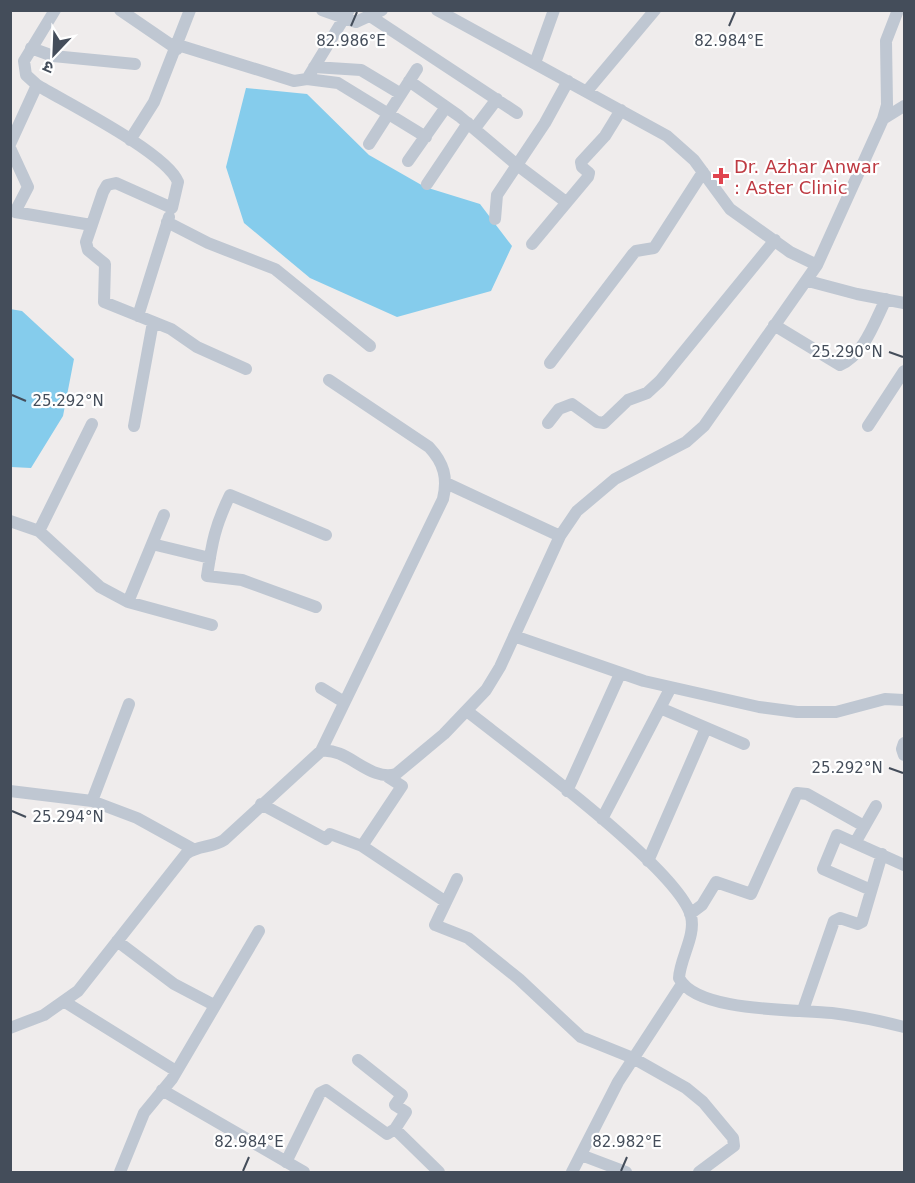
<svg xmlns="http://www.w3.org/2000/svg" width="915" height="1183" font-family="'DejaVu Sans','Noto Sans Devanagari',sans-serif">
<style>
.water{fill:#85ccec}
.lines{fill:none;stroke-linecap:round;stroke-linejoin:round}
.minor{stroke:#bfc7d2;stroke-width:12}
.ticks{fill:none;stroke:#444d5a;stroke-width:2}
.health-dot{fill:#e0444e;stroke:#fff;stroke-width:2}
.labels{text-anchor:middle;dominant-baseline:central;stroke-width:4.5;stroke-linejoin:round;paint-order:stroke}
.health-label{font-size:18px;fill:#be3a42;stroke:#fff;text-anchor:start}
.ticks-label{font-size:15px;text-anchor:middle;fill:#444d5a;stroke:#fff;stroke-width:4.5;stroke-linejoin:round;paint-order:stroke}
</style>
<rect width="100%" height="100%" fill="#efecec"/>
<path class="water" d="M246,88L307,94L369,155L425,187L480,204L512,246L491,291L397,317L310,278L244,223L226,167Z
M10,309L22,311L74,359L63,416L31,468L11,467Z"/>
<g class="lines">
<path class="minor" d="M55,10L24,61L26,75L37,85C67,103 167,153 178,182L172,208L116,183L107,185L103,192L86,242L88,250L105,264L104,302L171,329L197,347L246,369
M120,10L177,49
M322,10L356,22L382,10
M437,10L667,136L694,160L730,209L790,252L817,265
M370,16L517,113
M178,45L294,81L307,79L349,10
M31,48L53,56L135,64
M535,63L554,10
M314,67L361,70L401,94
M307,79L338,83L426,137
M409,81L459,116L517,165L545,123L568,81
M587,91L655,10
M883,119L904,106
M475,128L497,99
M130,140L154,102L190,10
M10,144L37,85
M369,144L417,69
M10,148L28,187L15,212L91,225
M408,161L446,107
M427,184L468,123
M495,219L497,195L517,165L566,202
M167,222L208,243L275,269L370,346
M532,244L588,177L589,173L582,167L581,162L605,136L621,110
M808,281L857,294L904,303
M138,316L169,217
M774,325L840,365C864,355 875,321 886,299
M550,363L633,254L636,251L654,248L703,172
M548,423L559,409L572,404L597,422L604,423L628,400L647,393L660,381L775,240
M134,426L153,322
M868,426L904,371
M446,483L560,536
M10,521L39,531L100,587L128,602L212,625
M39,531L92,424
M152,544L210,558
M128,602L164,515
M316,607L242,580L207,576C212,542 215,526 230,495L326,535
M514,636L644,681L759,707L797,712H836L885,699L904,700
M321,688L344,702
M660,708L744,744
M467,711C511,746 679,869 691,916C696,936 680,958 679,978C697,1013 797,1009 832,1013C856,1016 881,1021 904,1027
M904,743L902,749L904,755
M321,751L443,499C448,478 444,463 429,447L329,380
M388,777L402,786L362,846L446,902
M10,791L92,801L137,818L193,849
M567,791L620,674
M92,801L129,704
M261,804L326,839L330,834L362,846
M602,819L670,689
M855,843L876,806
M648,861L706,728
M457,879L435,925L468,938L519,979L581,1037L633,1058L686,1088L703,1102L733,1138L734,1146L699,1172
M871,890L823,869L837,835L904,865
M690,914L702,905L716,882L751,894L797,793L807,794L864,826
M117,941L174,984L214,1005
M65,1002L176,1071
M803,1010L834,921L840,918L858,924L862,922L882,854
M10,1028L44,1015L78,991L186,854C198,845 212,848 224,840L321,751C348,747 369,782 396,774L444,734L486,690L500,667L560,536L577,511L615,479L686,442L704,426L817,265L883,119L887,105L886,41L898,10
M358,1060L402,1095L395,1105L406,1112L395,1129
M162,1090L304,1172
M581,1155L626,1172
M286,1162L320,1093L326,1090L387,1134L395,1129L439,1172
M120,1172L144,1113L172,1079L259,931
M572,1172L618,1082L682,984"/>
</g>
<path class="ticks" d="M351,26L357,12M729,26L735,12M889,352L903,357M12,395L26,401M889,768L903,773M12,811L26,817M243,1171L249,1157M621,1171L627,1157"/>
<path class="health-dot" d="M718 167h6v6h6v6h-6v6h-6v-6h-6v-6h6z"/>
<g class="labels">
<g class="health-label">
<text x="734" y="166">Dr. Azhar Anwar<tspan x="734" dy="21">: Aster Clinic</tspan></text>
</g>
</g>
<g class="ticks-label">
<text x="351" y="46">82.986°E</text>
<text x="729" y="46">82.984°E</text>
<text x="847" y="357">25.290°N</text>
<text x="68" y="406">25.292°N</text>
<text x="847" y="773">25.292°N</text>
<text x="68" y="822">25.294°N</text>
<text x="249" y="1147">82.984°E</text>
<text x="627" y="1147">82.982°E</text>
</g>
<rect width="915" height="1183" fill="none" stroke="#444d5a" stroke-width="24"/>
<g transform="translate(54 54) rotate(203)" stroke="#ffffff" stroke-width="4.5" paint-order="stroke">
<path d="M0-4.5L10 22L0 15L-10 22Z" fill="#444d5a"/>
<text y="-9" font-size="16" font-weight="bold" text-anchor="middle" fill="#444d5a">उ</text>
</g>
</svg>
